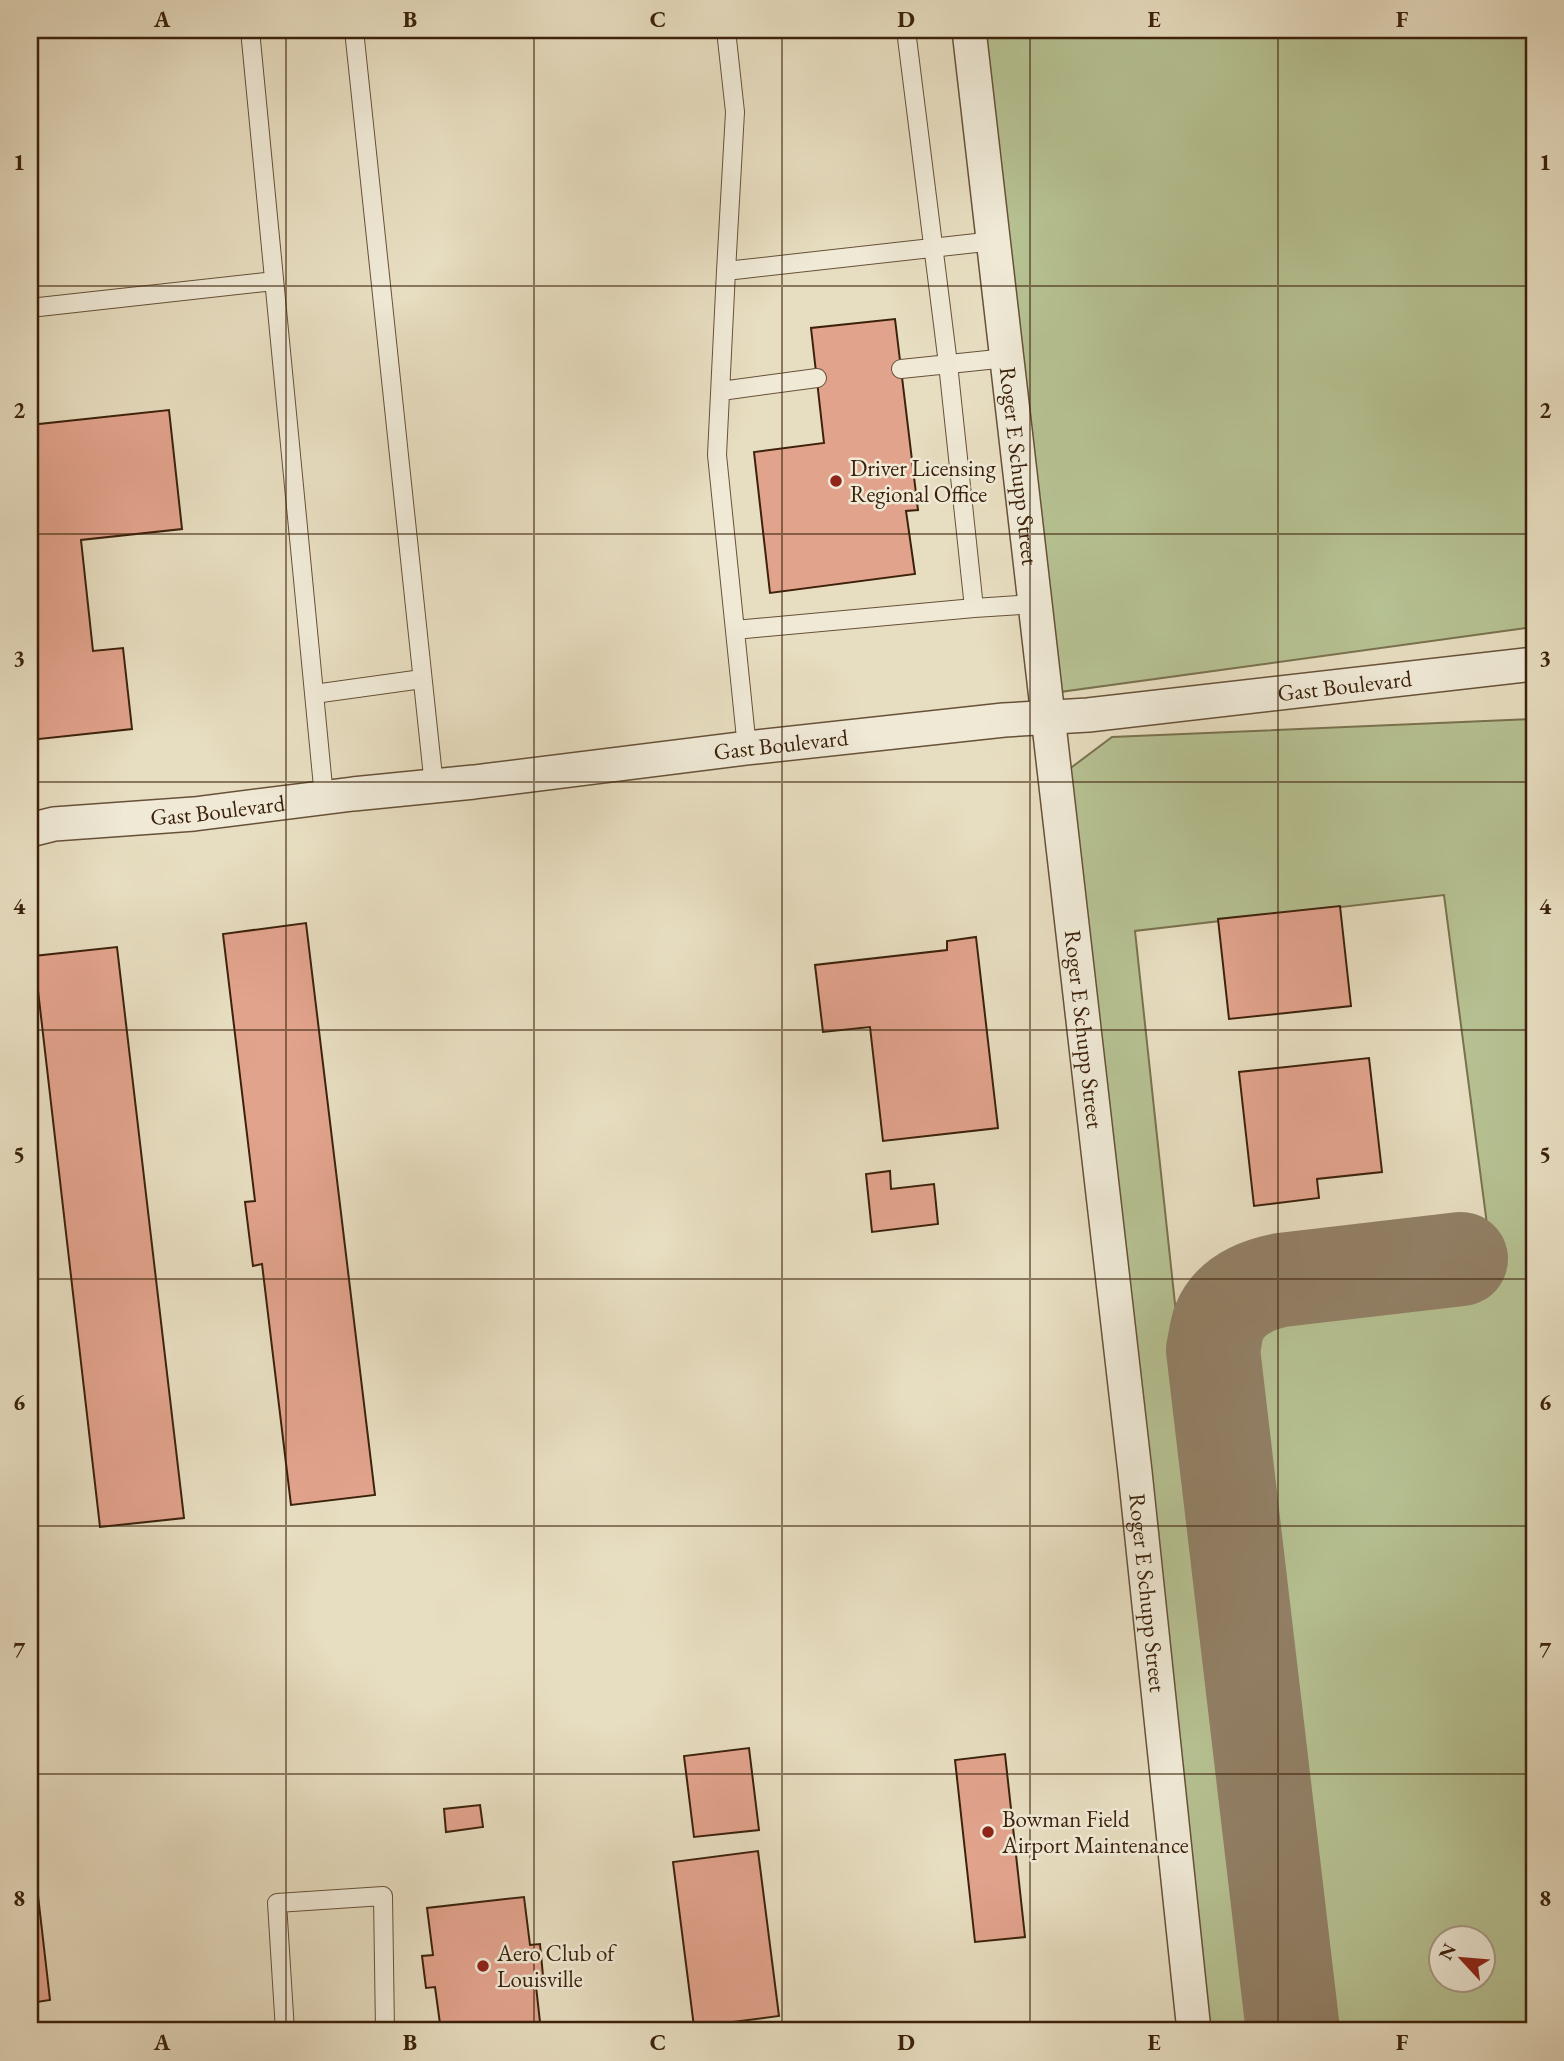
<svg xmlns="http://www.w3.org/2000/svg" width="1564" height="2061" font-family="'EB Garamond',serif">
<style>
.green{fill:#b6c192;stroke:#79724e;stroke-width:2;fill-rule:evenodd}
.lines{fill:none;stroke-linecap:round;stroke-linejoin:round}
.taxiway{stroke:#928066;stroke-width:94}
.building{fill:#e2a38d;stroke:#3c220b;stroke-width:2}
.lane-casing{stroke:#675138;stroke-width:20}
.street-casing{stroke:#675138;stroke-width:36}
.lane{stroke:#efe9d6;stroke-width:18}
.street{stroke:#efe9d6;stroke-width:33}
.grid{fill:none;stroke:#3c220b;stroke-width:2;stroke-opacity:0.55}
.poi-dot{fill:#8f2418;stroke:#efe9d6;stroke-width:2.5}
.labels{text-anchor:middle;dominant-baseline:central;stroke-width:5;stroke-linejoin:round;paint-order:stroke}
.street-label{font-size:23px;fill:#3c220b;stroke:#efe9d6}
.poi-label{font-size:23px;fill:#3c220b;stroke:#efe9d6;text-anchor:start}
.neatline{fill:none;stroke:#3c220b;stroke-width:2.5}
.grid-label{font-size:23px;text-anchor:middle;font-weight:bold;fill:#3c220b}
</style>
<rect width="100%" height="100%" fill="#e7ddc0"/>
<filter id="stains"><feTurbulence type="fractalNoise" baseFrequency=".00286" numOctaves="4"/><feColorMatrix values="0 0 0 0 .2 0 0 0 0 .09 0 0 0 0 .02 0 0 0 .5 -.17"/></filter>
<radialGradient id="worn" r=".72"><stop offset=".6" stop-color="#630" stop-opacity="0"/><stop offset="1" stop-color="#630" stop-opacity=".3"/></radialGradient>
<path class="green" d="M977,30H1534V627L1045,694Z
M1534,719V2031H1319L1244,1368L1253,1342L1290,1305L1495,1286L1444,895L1135,931L1253,2031H1205L1068,770L1112,737ZM1442,1938H1484V1980H1442Z"/>
<g class="lines">
<path class="taxiway" d="M1293,2031L1213,1350C1215,1341 1216,1330 1219,1322C1230,1296 1256,1285 1281,1280L1461,1259"/>
</g>
<path class="building" d="M895,319L918,510L906,511L915,574L770,593L754,452L824,443L811,328Z
M169,410L182,529L81,540L93,651L123,648L132,729L30,740V425Z
M1340,906L1351,1006L1229,1019L1218,919Z
M306,923L375,1495L291,1505L262,1264L253,1266L245,1202L255,1201L223,934Z
M976,937L998,1128L883,1141L870,1027L823,1032L815,965L947,950V941Z
M117,947L184,1518L100,1527L34,956Z
M1369,1058L1382,1172L1317,1179L1319,1198L1254,1206L1239,1072Z
M890,1171L891,1189L934,1184L938,1224L872,1232L866,1174Z
M749,1748L759,1830L694,1837L684,1756Z
M1005,1754L1025,1937L975,1942L955,1760Z
M480,1805L483,1827L446,1832L444,1809Z
M30,1826L50,2000L30,2003Z
M758,1851L779,2016L694,2027L673,1862Z
M524,1897L530,1945L540,1944L543,1976L535,1977L540,2022L463,2031H441L435,1987L426,1988L422,1956L433,1955L427,1908Z"/>
<g class="lines">
<defs>
<path id="lane" d="M250,30L324,797
M354,30L434,786
M906,30L948,364L974,608
M726,271L735,112L726,30
M30,308L274,281
M901,369L1007,358
M721,391L817,378
M735,630L974,608L1035,604
M314,694L422,679
M747,748L717,455L726,271L994,241
M285,2031L277,1903L383,1896L385,2031"/>
<g id="street">
<path id="s1" d="M969,30L1135,1472L1194,2031"/>
<path id="s2" d="M30,830L54,824L194,814L353,794L474,782L747,748L1004,720L1088,715L1534,664"/>
</g>
</defs>
<use href="#lane" class="lane-casing"/>
<use href="#street" class="street-casing"/>
<use href="#lane" class="lane"/>
<use href="#street" class="street"/>
</g>
<path class="grid" d="M286,30V2031M534,30V2031M782,30V2031M1030,30V2031M1278,30V2031M30,286H1534M30,534H1534M30,782H1534M30,1030H1534M30,1279H1534M30,1526H1534M30,1774H1534"/>
<g class="poi-dot">
<circle cx="836" cy="481" r="7"/>
<circle cx="988" cy="1832" r="7"/>
<circle cx="483" cy="1966" r="7"/>
</g>
<g class="labels">
<g class="street-label">
<text stroke="none"><textPath href="#s1" startOffset="439">Roger E Schupp Street</textPath></text>
<text stroke="none"><textPath href="#s2" startOffset="1323">Gast Boulevard</textPath></text>
<text stroke="none"><textPath href="#s2" startOffset="756">Gast Boulevard</textPath></text>
<text stroke="none"><textPath href="#s2" startOffset="189">Gast Boulevard</textPath></text>
<text stroke="none"><textPath href="#s1" startOffset="1006">Roger E Schupp Street</textPath></text>
<text stroke="none"><textPath href="#s1" startOffset="1573">Roger E Schupp Street</textPath></text>
</g>
<g class="poi-label">
<text x="850" y="468">Driver Licensing<tspan x="850" dy="26">Regional Office</tspan></text>
<text x="1002" y="1819">Bowman Field<tspan x="1002" dy="26">Airport Maintenance</tspan></text>
<text x="497" y="1953">Aero Club of<tspan x="497" dy="26">Louisville</tspan></text>
</g>
</g>
<rect width="1564" height="2061" fill="none" stroke="#e7ddc0" stroke-width="77"/>
<g transform="translate(1462 1959) rotate(296)"><circle r="33" fill="#efe9d6" stroke="#a79985" stroke-width="2"/>
<path d="M0-5L12 26L0 18L-12 26Z" fill="#8f2418"/>
<text y="-10" font-size="19" font-weight="bold" text-anchor="middle" fill="#3c220b">N</text>
</g>
<rect x="38" y="38" width="1488" height="1984" class="neatline"/>
<g class="grid-label">
<text x="162" y="27">A</text>
<text x="410" y="27">B</text>
<text x="658" y="27">C</text>
<text x="906" y="27">D</text>
<text x="1154" y="27">E</text>
<text x="1402" y="27">F</text>
<text x="19" y="170">1</text>
<text x="1545" y="170">1</text>
<text x="19" y="418">2</text>
<text x="1545" y="418">2</text>
<text x="19" y="666">3</text>
<text x="1545" y="666">3</text>
<text x="19" y="914">4</text>
<text x="1545" y="914">4</text>
<text x="19" y="1162">5</text>
<text x="1545" y="1162">5</text>
<text x="19" y="1410">6</text>
<text x="1545" y="1410">6</text>
<text x="19" y="1658">7</text>
<text x="1545" y="1658">7</text>
<text x="19" y="1906">8</text>
<text x="1545" y="1906">8</text>
<text x="162" y="2050">A</text>
<text x="410" y="2050">B</text>
<text x="658" y="2050">C</text>
<text x="906" y="2050">D</text>
<text x="1154" y="2050">E</text>
<text x="1402" y="2050">F</text>
</g>
<rect width="100%" height="100%" filter="url(#stains)"/>
<rect width="100%" height="100%" fill="url(#worn)"/>
</svg>
